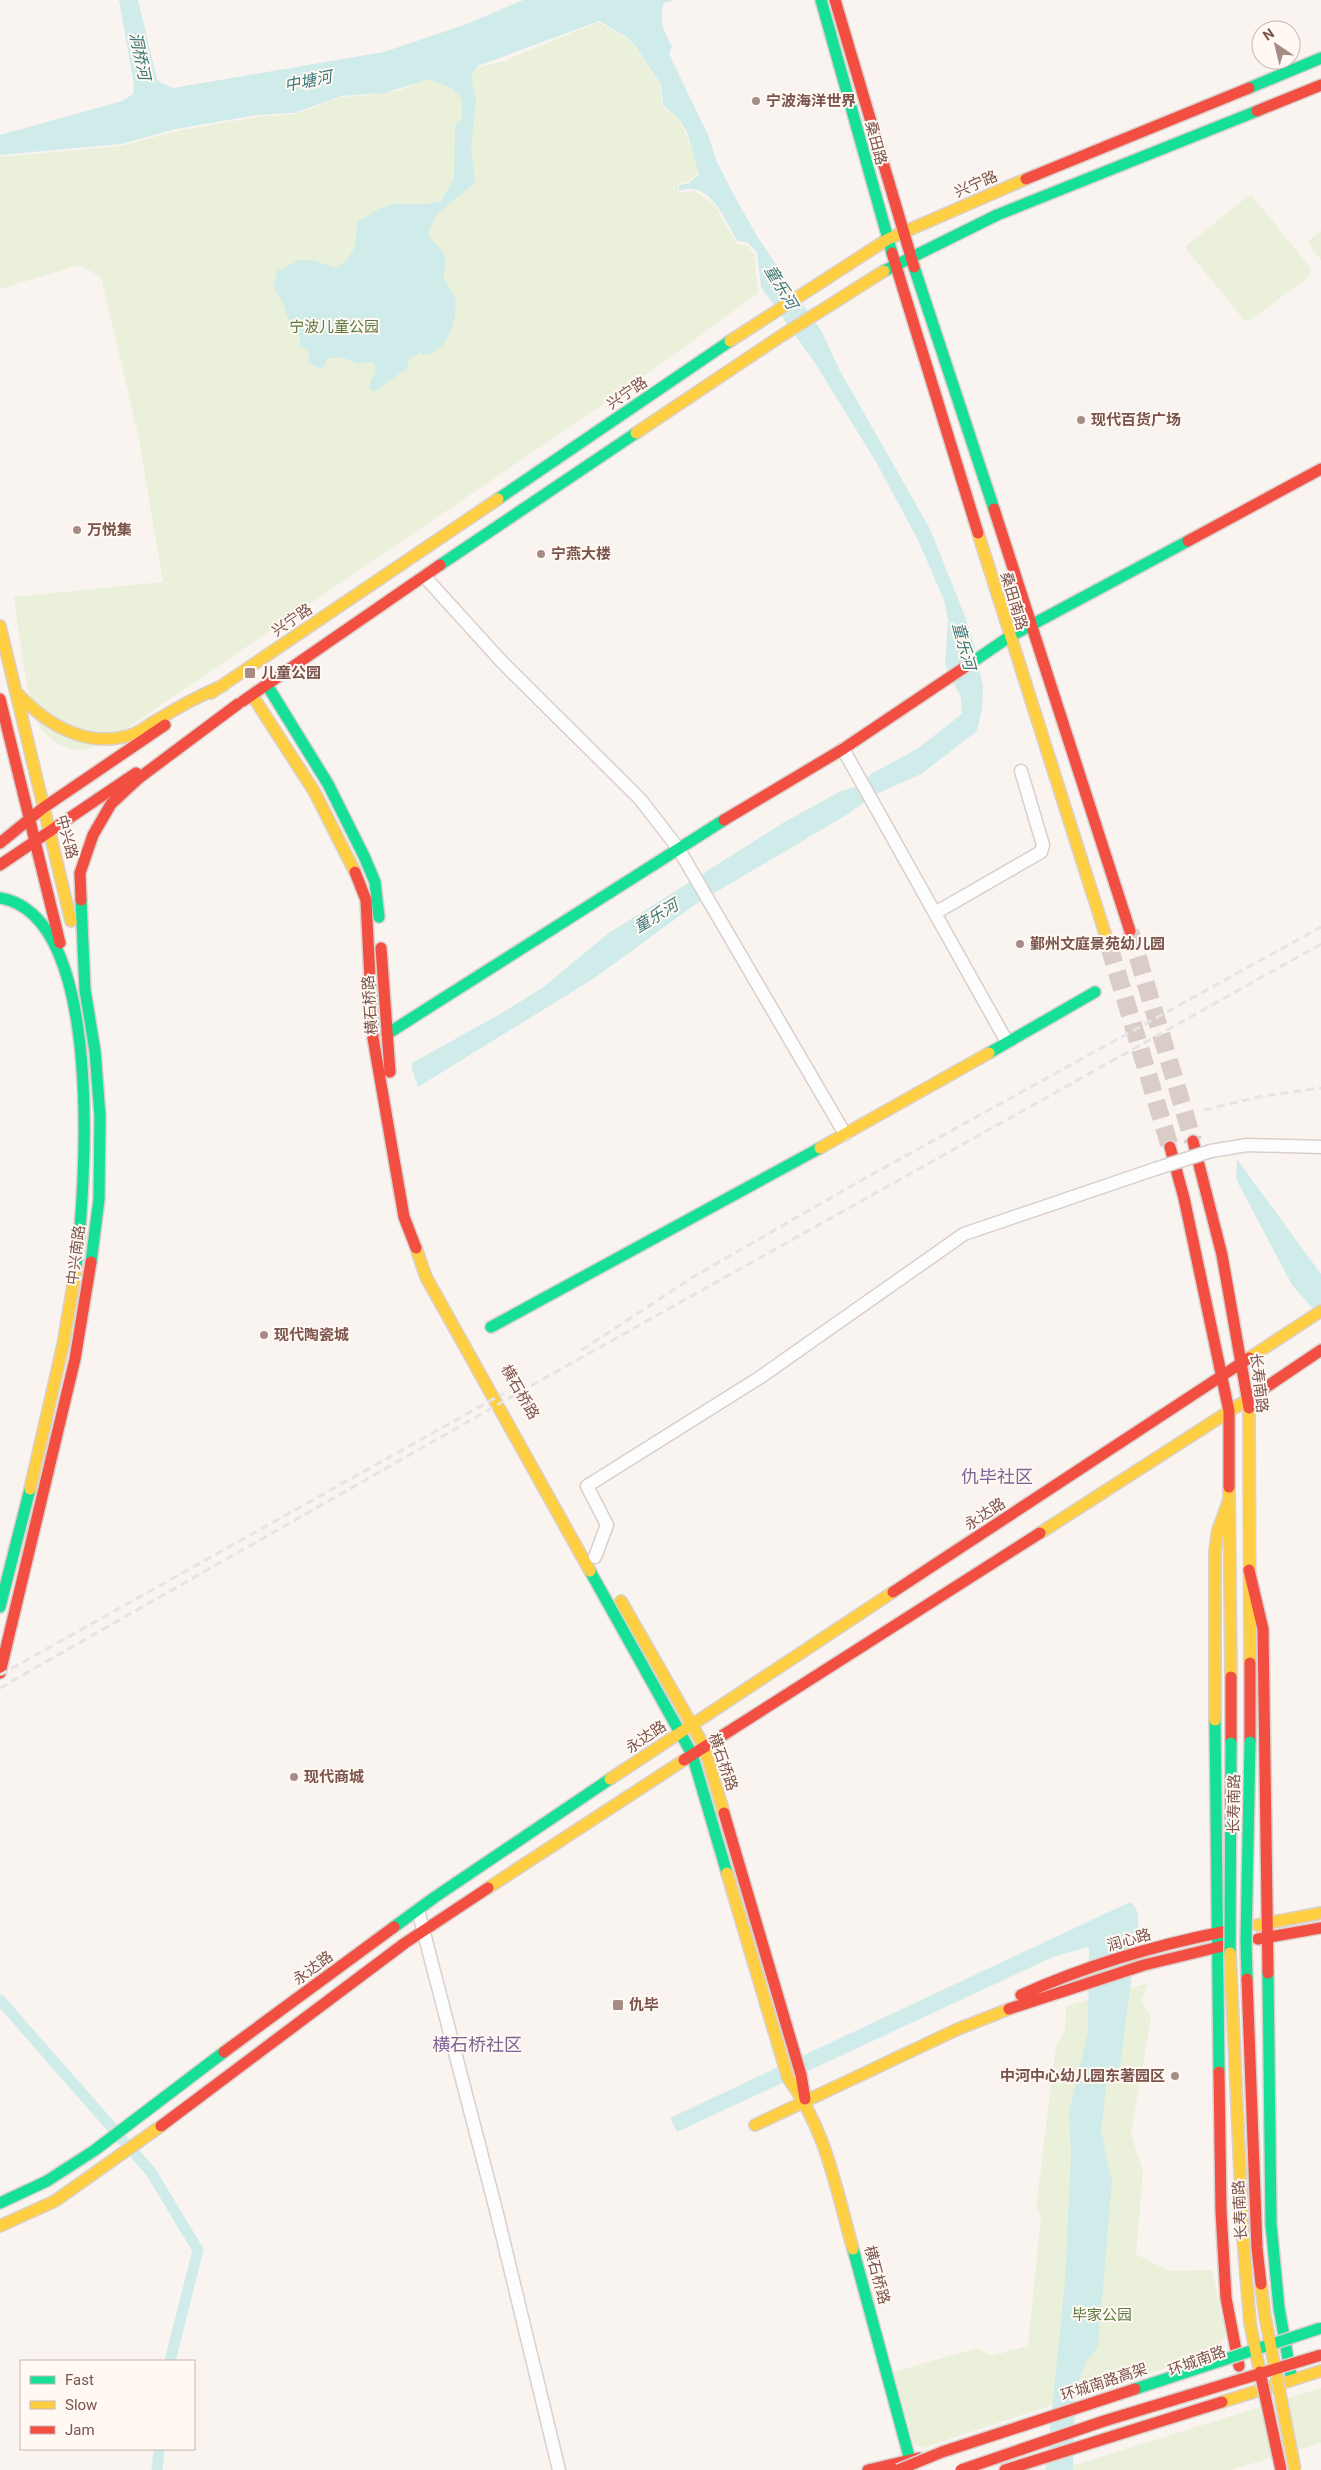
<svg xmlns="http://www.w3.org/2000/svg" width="1321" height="2470" font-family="Roboto,'Noto Sans SC',sans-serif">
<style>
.green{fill:#eaf0da}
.water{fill:#d0ecea}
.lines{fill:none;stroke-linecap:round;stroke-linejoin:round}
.canal{stroke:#d0ecea;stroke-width:11}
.secondary-tunnel{stroke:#daccc6;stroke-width:18;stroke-dasharray:18 9;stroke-linecap:butt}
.street-casing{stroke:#d9cfcc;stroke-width:15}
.fast-casing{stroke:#dad0cd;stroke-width:14}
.slow-casing{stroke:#dad0cd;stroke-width:14}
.jam-casing{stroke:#dad0cd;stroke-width:14}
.street{stroke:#fefdfd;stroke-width:12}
.fast{stroke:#16e098;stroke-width:11}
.slow{stroke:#ffcf43;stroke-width:11}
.jam{stroke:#f24e42;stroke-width:11}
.rail{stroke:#e5e4e6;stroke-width:3;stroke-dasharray:8 5;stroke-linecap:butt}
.street-bridge-casing{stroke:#d9cfcc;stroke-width:15;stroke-linecap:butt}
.fast-bridge-casing{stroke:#dad0cd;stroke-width:14;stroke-linecap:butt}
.slow-bridge-casing{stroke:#dad0cd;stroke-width:14;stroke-linecap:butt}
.jam-bridge-casing{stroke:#dad0cd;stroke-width:14;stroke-linecap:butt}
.street-bridge{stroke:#fefdfd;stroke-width:12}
.fast-bridge{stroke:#16e098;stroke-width:11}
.slow-bridge{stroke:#ffcf43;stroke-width:11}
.jam-bridge{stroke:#f24e42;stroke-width:11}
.poi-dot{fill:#a78c85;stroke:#fff8f3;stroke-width:2}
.labels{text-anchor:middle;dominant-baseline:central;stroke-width:4;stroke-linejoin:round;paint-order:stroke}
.poi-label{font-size:15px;font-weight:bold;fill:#7b544c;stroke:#fff8f3;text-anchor:start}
.street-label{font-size:15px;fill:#7b544c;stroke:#fff8f3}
.park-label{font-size:15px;fill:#5c7a40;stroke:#fff8f3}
.water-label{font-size:16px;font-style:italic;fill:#3b7978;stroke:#fff8f3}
.quarter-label{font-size:18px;fill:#7c6596;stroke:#fff8f3}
</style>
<rect width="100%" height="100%" fill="#f9f4ef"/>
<path class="green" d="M598,22L625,37L636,48L660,85L662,105C666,110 672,113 677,118C683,126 700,163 697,173C696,180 684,182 678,184V193L695,191L714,204L737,244L747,245L754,254L758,293L639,380L127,728C112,737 94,751 76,750C63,749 48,738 41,728C26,704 19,628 14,597L163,582L139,439L101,277L79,265L0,289V157L121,146L176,131L257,117L295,114L341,97L365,96L401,90L418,82L504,61Z
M1248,196H1252L1309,266L1311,275L1249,321L1244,320L1187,250L1186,246Z
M1321,231V260L1307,242Z
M1149,1983L1141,2001L1151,2017L1131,2134L1143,2171L1136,2254L1169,2271L1212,2270L1226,2336L1216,2348L1201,2356L922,2448L914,2444L893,2372L978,2348L991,2356L1028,2346L1041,2215L1036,2208L1056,2046L1065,2032L1066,2006Z
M1321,2388V2443L1230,2470H1072V2466Z"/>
<path class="water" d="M119,0H138L157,79L161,83L173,88L384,52L467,24L523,0H675L664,3C658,21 664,31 672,47L669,54L708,135L717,162L736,199L757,236L822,332L839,369L930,529L965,616L976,651L983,687L982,708L977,731L921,774L874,795L848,814L696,904L593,979L418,1087L412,1069V1063L502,1013L542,988L609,933L783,823L839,792L854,787L873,773L917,749L962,714L961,698L945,664L948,620L944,600L918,540L876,462L815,363L761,287L757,252L747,242L737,241C725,220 710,179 679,191V185L689,183L699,174L687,132L678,118L663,105L661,85L636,47L625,36L599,21L478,66L471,76L476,101L471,147L475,183L437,214L428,233C431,242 440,246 444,254C448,262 443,270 444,277C445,285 453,290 455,298C458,320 448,354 422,355L420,352L407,361L409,367L374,392L369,388C369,378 381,372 372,362L356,364C348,357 336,357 327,359L325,366L320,368L308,363L309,354L307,349L300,346V337L289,323L283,303L273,286L277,271L300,260H312L337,268C357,252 355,247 357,222L379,209L392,204H426L441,201L454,179L455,131L456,125L462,119V99L452,88L429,79L385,93L342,96L294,113L258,115L176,129L121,144L0,155V135L122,101L133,94L134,85Z
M1237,1159L1321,1274V1318L1292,1285L1236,1179Z
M1130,1902C1139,1908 1138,1917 1138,1927L1120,2067L1106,2086L1101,2132L1112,2181L1098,2347L1085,2363L1075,2393L1073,2470H1046L1065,2281L1071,2156L1069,2111L1088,2033L1089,1949L1087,1947L1053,1957L677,2132L670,2118Z"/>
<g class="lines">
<path class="canal" d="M0,2000L151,2172L198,2250L170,2361
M157,2470L159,2449"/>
<path class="secondary-tunnel" d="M1130,931L1193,1141
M1109,946L1170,1147"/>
<defs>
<path id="street" d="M424,576L502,662L640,799L678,848L845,1134
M843,749L1007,1042
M935,913L1041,852L1043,845L1021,771
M1211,1151L1247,1145L1321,1147
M595,1557L607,1525L587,1486L759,1378L964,1234L1155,1169
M418,1910L496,2210L559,2470"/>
<path id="fast" d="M821,0L892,253
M1249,88L1321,58
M914,267L994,509
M884,271L997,215L1257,111
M498,499L730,341
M440,565L636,433
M971,663L1009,637L1188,541
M267,685L328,784L364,856L375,882L379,917
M0,898C107,916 85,1191 76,1268
M81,900L85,990L95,1051L100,1116L99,1199L91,1262
M387,1034L724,820
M989,1053L1095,992
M491,1327L820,1148
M590,1571L692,1754L727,1873
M0,1607L30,1489
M1215,1720L1219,2072
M394,1927L435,1897L610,1779
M1268,1973L1271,2224L1279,2308L1291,2375
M0,2203L47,2181L95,2150L224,2052
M853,2249L910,2460"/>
<path id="slow" d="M730,341L888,239L1026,179
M636,433L781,336L884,271
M978,533L1109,946
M0,626L71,921
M17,693C48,726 90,751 136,733C144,729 151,723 159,719C180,706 201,695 224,685
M211,693L498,499
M252,695L314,791L355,872
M820,1148L989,1053
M416,1248L426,1277L590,1571
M1249,1358L1321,1311
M1249,1408L1250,1663
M1229,1487L1231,1677
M30,1489L63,1345L76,1268
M1040,1533L1253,1396
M621,1601L704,1746L724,1813
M1215,1720V1551L1218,1530L1229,1500
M610,1779L893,1592
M727,1873L788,2078C826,2129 836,2189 853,2249
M488,1888L684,1760
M1258,1925L1321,1913
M755,2125L958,2029L1009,2009
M0,2226L55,2201L161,2126
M1222,2402L1321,2371"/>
<path id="jam" d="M835,0L914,267
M1257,111L1321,85
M1026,179L1249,88
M892,253L978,533
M994,509L1130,931
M1188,541L1321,469
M0,699L60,943
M243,701L440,565
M724,820L843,749L971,663
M0,843L43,808L165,725
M0,865L136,773
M355,872L366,900L373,1038L404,1217L416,1248
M81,900L80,873L93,835L111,804L139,778L238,704
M381,948L390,1072
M1193,1141L1222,1255L1249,1408
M1170,1147L1184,1198L1229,1411V1487
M1253,1396L1321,1350
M1249,1570L1263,1629L1268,1973
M893,1592L1249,1358
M1250,1663V1742
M0,1673L75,1359L91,1262
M1231,1677V1743
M684,1760L1040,1533
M724,1813L801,2075L805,2099
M1258,1939L1321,1928
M1021,1995C1087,1965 1156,1945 1227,1931
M1009,2009L1144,1965L1227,1945
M224,2052L394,1927
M1219,2072L1221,2211L1226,2298L1239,2366
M161,2126L405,1943L488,1888
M868,2470L919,2458
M1005,2470L1222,2402"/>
</defs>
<use href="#street" class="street-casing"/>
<use href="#fast" class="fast-casing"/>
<use href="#slow" class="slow-casing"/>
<use href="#jam" class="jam-casing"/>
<use href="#street" class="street"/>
<use href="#fast" class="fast"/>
<use href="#slow" class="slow"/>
<use href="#jam" class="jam"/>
<path class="rail" d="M1204,1110L1263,1096L1321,1088
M582,1350L693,1277L860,1181L1321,927
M0,1675L504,1393
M0,1688L527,1388L1321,944"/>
<defs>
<path id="street-bridge" d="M1155,1169L1211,1151"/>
<path id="fast-bridge" d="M1230,1953L1231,1743
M1247,1979L1246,1941L1250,1742
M1135,2389L1321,2328"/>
<path id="slow-bridge" d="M1230,1953L1243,2238L1250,2323L1260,2372
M1261,2284L1265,2317L1295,2470"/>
<path id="jam-bridge" d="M1247,1979L1257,2248L1261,2284
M1260,2372L1281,2470
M898,2470L942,2452L1135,2389
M961,2470L1104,2421L1321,2355"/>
</defs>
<use href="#street-bridge" class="street-bridge-casing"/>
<use href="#fast-bridge" class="fast-bridge-casing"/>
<use href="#slow-bridge" class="slow-bridge-casing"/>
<use href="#jam-bridge" class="jam-bridge-casing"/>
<use href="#street-bridge" class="street-bridge"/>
<use href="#fast-bridge" class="fast-bridge"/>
<use href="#slow-bridge" class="slow-bridge"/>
<use href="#jam-bridge" class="jam-bridge"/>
</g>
<g class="poi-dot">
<circle cx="756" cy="101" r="5"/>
<circle cx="1081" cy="420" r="5"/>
<circle cx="77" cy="530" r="5"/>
<circle cx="541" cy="554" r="5"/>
<rect x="244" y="667" width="12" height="12" rx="2.5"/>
<circle cx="1020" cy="944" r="5"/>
<circle cx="264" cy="1335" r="5"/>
<circle cx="294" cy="1777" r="5"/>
<rect x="612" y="1999" width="12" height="12" rx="2.5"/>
<circle cx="1175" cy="2076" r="5"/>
</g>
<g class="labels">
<g class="poi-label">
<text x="766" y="101">宁波海洋世界</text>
<text x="1091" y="420">现代百货广场</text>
<text x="87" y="530">万悦集</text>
<text x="551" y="554">宁燕大楼</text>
<text x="261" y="673">儿童公园</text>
<text x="1030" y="944">鄞州文庭景苑幼儿园</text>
<text x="274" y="1335">现代陶瓷城</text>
<text x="304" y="1777">现代商城</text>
<text x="629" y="2005">仇毕</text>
<text x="1165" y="2076" text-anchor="end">中河中心幼儿园东著园区</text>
</g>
<g class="street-label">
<text transform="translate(876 143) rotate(75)">桑田路</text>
<text transform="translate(976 184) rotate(-23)">兴宁路</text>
<text transform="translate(627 393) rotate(-34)">兴宁路</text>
<text transform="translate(1014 601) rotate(73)">桑田南路</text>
<text transform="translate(292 620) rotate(-34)">兴宁路</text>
<text transform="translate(67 837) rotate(75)">中兴路</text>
<text transform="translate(370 1005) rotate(-94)">横石桥路</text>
<text transform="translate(76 1255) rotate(-83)">中兴南路</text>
<text transform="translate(1259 1383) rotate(83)">长寿南路</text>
<text transform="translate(520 1392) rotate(60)">横石桥路</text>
<text transform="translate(985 1514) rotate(-33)">永达路</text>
<text transform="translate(646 1737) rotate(-34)">永达路</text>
<text transform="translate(723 1762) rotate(71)">横石桥路</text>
<text transform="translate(1234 1804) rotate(-89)">长寿南路</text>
<text transform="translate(1129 1940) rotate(-16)">润心路</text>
<text transform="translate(313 1968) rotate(-37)">永达路</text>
<text transform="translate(1240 2210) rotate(-93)">长寿南路</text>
<text transform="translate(877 2275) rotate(75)">横石桥路</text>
<text transform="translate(1197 2361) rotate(-20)">环城南路</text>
<text transform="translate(1104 2382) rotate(-18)">环城南路高架</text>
</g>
<g class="park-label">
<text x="334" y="327">宁波儿童公园</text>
<text x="1102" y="2315">毕家公园</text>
</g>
<g class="water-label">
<text transform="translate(140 56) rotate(78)">洞桥河</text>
<text transform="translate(308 81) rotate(-11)">中塘河</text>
<text transform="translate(781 287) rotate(59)">童乐河</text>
<text transform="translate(964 646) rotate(75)">童乐河</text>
<text transform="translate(656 916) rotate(-31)">童乐河</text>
</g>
<g class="quarter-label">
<text x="997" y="1476">仇毕社区</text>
<text x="477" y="2044">横石桥社区</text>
</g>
</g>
<rect x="20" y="2360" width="175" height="90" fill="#fff8f3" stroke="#cab6b0"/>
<rect x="30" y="2376" width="25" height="8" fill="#16e098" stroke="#cab6b0"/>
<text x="65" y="2385" font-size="15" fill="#7b544c">Fast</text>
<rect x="30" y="2401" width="25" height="8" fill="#ffcf43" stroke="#cab6b0"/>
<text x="65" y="2410" font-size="15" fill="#7b544c">Slow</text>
<rect x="30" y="2426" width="25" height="8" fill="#f24e42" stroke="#cab6b0"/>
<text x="65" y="2435" font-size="15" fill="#7b544c">Jam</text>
<g transform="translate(1276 45) rotate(325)"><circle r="24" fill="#fff8f3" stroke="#cab6b0"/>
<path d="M0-4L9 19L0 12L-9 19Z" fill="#a78c85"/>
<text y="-8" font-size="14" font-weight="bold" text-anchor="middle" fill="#7b544c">N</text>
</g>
</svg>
